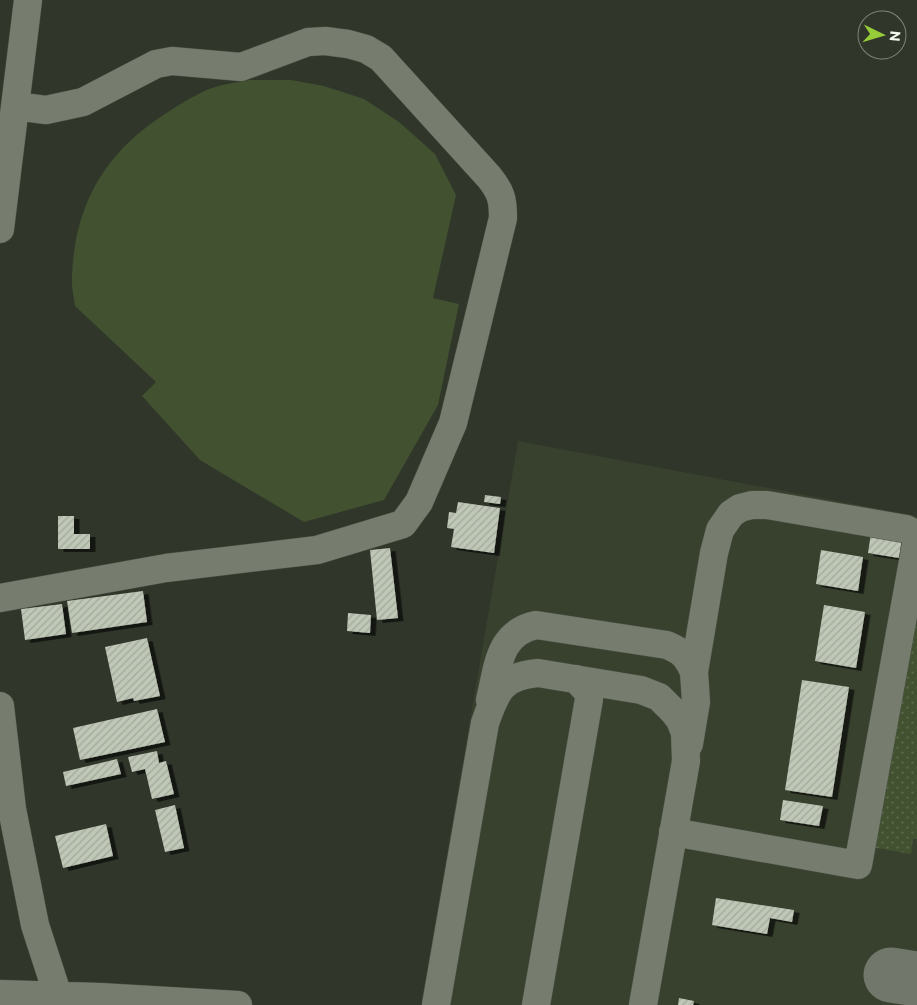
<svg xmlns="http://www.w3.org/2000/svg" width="917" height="1005" font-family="Commissioner,sans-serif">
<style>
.built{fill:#38402e}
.grass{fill:url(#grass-dots)}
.pitch{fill:#425130}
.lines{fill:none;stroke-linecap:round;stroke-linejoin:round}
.taxiway{stroke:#72776c;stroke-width:55}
.building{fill:url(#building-hatch);filter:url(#shadow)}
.minor-casing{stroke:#4d5247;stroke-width:29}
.minor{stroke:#767d6e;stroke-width:28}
</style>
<defs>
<pattern id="grass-dots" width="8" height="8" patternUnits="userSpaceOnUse" patternTransform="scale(1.25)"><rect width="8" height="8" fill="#425130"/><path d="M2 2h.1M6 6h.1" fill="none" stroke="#5e6b4e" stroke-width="1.8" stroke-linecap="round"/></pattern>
<pattern id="building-hatch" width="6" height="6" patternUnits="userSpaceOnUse" patternTransform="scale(1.25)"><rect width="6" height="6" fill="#bfc7b7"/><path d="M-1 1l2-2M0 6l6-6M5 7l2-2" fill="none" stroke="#a2a89b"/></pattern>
<filter id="shadow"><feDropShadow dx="5.5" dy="3" stdDeviation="0" flood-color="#0009"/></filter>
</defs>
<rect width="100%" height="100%" fill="#30362a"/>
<path class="built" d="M518,441L917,516V1005H421Z"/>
<path class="grass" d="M917,623V839H913L911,854L871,847L914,626Z"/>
<path class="pitch" d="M250,80H291L324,86L364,99L399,122L435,154L456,195L433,298L459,304L438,405L384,500L304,522L200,460L142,396L156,382L75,306C74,297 71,286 72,276C75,202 106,151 168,112C182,103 198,93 212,88C224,84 238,82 250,80Z"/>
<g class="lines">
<path class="taxiway" d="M891,975L917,979"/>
</g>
<path class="building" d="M485,495L501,497L500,504L484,502Z
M458,502L500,508L494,553L451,547L454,529L447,528L449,512L456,513Z
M58,516H74V534H90V549H58Z
M871,533L902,538L899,558L868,553Z
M390,548L398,618L377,620L370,550Z
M821,550L863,557L858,591L816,584Z
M143,591L147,622L72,633L67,601Z
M62,604L66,634L25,640L21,609Z
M824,605L865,612L856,668L815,661Z
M348,613L371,615L370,633L347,631Z
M147,638L160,696L134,701L133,698L117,702L105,647Z
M802,680L849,687L832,797L785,790Z
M157,709L165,742L80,760L73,728Z
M157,751L159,763L166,761L174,794L152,799L145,769L132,772L128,757Z
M117,759L121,774L66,786L63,772Z
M783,800L823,806L819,826L780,820Z
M175,805L184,848L165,852L155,810Z
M106,824L113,856L63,868L55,836Z
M716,898L794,910L792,922L770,918L767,934L712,925Z
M679,998L694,1001L693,1005H678Z"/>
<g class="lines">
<defs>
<path id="minor" d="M0,229L28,0
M0,598L166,568L317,550L403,524L419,502L453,423L503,218C503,199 501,192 489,177L381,58L366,49L348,44L325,41L308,42L241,67L172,61L156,64L83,102L46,110L15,106
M490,700C498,668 498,633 536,625L667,645C683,652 687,656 694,672
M0,706L12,809L35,925L61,1005
M689,744L696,702L694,672L714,553L720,530L731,514L740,508L752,505H767L906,529L917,535
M673,832L858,865L917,539
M0,994L100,997L238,1005
M436,1005L485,723C496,692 501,676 538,673L641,690L659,697L673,711L680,720L685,733L686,761L643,1005
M536,1005L589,699L588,692L576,679"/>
</defs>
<use href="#minor" class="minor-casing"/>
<use href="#minor" class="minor"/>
</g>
<g transform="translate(882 35) rotate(95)"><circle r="24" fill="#30362a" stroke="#7e8378"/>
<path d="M0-4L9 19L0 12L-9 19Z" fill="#96cc3a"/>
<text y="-8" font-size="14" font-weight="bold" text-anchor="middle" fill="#f3f7ee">N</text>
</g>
</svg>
